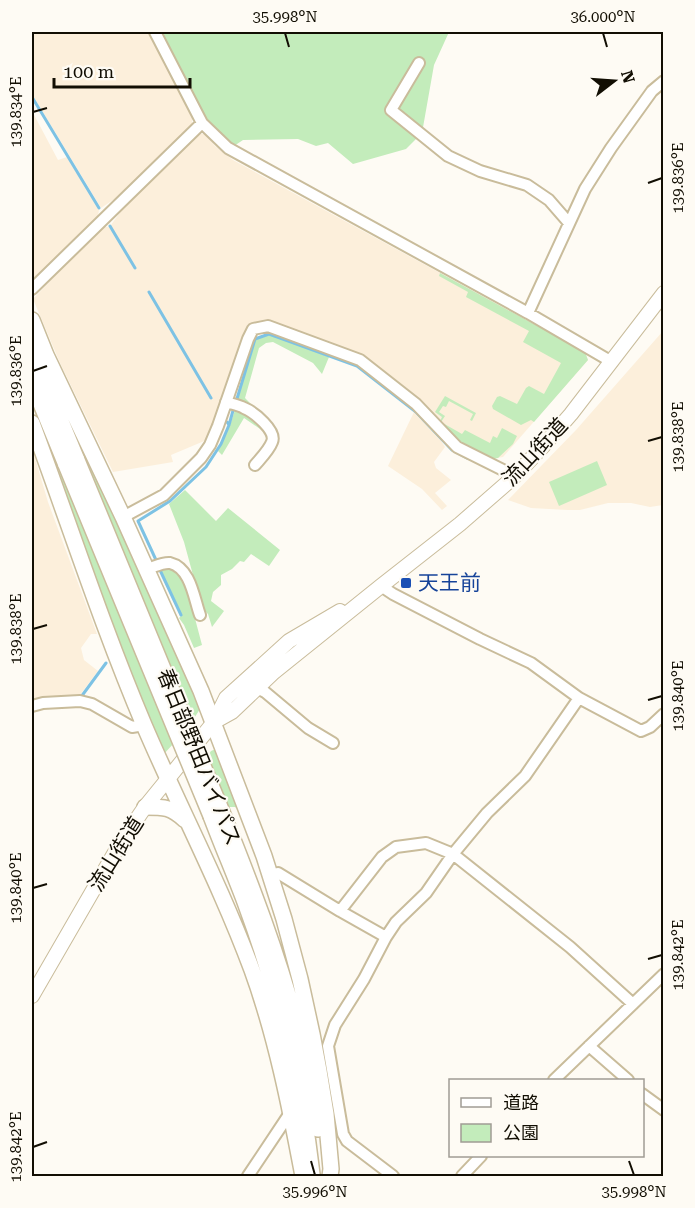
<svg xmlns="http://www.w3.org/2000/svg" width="695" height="1208" font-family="'Roboto Serif','Noto Sans JP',serif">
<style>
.industrial{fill:#fcefdb}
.green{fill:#c3ecbb}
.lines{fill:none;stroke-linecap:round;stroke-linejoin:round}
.stream{stroke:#7dc2e4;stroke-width:3}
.minor-casing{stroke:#c9bc9b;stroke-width:14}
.major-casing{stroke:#c9bc9b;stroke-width:16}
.highway-casing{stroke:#c9bc9b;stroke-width:18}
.minor{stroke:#fff;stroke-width:10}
.major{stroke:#fff;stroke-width:14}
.highway{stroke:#fff;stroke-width:15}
.highway-bridge-casing{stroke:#c9bc9b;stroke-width:18;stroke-linecap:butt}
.highway-bridge{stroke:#fff;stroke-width:15}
.ticks{fill:none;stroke:#120e03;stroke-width:2}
.transit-dot{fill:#1a4fb4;stroke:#fefbf4;stroke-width:2}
.labels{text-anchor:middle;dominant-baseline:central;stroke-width:4.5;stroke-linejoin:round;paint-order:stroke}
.street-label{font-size:21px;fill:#120e03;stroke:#fefbf4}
.transit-label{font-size:21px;fill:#164399;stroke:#fefbf4;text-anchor:start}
.neatline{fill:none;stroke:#120e03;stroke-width:2}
.ticks-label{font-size:15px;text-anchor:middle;fill:#120e03}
</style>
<rect width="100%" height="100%" fill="#fefbf4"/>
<path class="industrial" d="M32,32H151L192,112V124L119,196L101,208L32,94Z
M32,111L58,160L67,157L99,209L98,217L36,278L32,281Z
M198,134H205L215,146L233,160L585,352L588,360L503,457L492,459L458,445L362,357L265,321L248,324L209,439L171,455L173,462L113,472L60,363L33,299L102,227H108L111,225L126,204Z
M663,331V505L650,507L631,503H608L580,510H568L531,508L508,500L576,430Z
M414,412L440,439L445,447L434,462L436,468L451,480L435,493L447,506L442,510L422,489L388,466Z
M32,448L48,502L97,634H91L81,648L84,660L98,671L80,695L51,697L32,700Z"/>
<path class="green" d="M158,32H449L434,65L422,133L406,149L353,164L328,143L316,146L298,139L243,140L234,146L227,139L211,137Z
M440,273L585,352L588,360L534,422L531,420L521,425L493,409L492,406L497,397L500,396L517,404L526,388L529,386L544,394L561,363L523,342L529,331L466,297L468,292L439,276Z
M269,334L329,357L322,374L313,363L273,342L266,343L259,348L245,398L262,415L237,402L255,340Z
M445,396L476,413L472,421L470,420L473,414L449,401L446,407L443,406L439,412L445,416L441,422L462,434L465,430L490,443L493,436L497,438L502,428L517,436L513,444L498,458L492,459L458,445L439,423L442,417L435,412Z
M236,407L245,410L264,429L263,431L244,418L222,455L218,451L230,425Z
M89,458L202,706L191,723L84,463Z
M597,461L607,485L559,506L549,482Z
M57,471H62L174,743L163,755L108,620Z
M185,490L216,521L228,508L280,550L269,566L251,554L244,562L240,561L232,569L221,575V585L213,592L211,601L224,611L212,627L208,614L202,608L184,542L169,504Z
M166,566L180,572L193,611L202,645L194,648L184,625L179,618L182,615L160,568Z
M218,748L239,810L235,807H225L206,758L211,751Z"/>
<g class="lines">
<path class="stream" d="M32,97L99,208
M110,226L135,268
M149,292L211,398
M236,402L255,339L269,334L357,366L416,412L452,450L467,458
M229,425L234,407
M156,560L138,521L170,501L206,467L221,444L229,425L227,422
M159,568L181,615
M81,697L106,663"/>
<defs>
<path id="minor" d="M155,32L202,123L228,148L528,313L612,362
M419,63L391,110L448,156L480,171L527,185L549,200L569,223
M32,289L202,123
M528,313L585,189L611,148L652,91L664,81
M226,402C232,404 239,405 244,408C254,412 277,431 272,442C269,450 261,458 255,465
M123,517L164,495L201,458L210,445L218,426L248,339L253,329L268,326L360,360L416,404L457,447L515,476
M147,569C154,567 163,562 170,563C191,568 194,599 200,615
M381,586L393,594L480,639L531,663L579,698L641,731L650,727L664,714
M257,688L265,692L308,728L333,743
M32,706L43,703L80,701L92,704L132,727L144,725
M270,876L278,873L340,911L386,937
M340,911L382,857L396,847L426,843L453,854L570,947L633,1004
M589,1046L628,1080
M554,1080L664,974
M642,1094L664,1110
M248,1176L290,1113
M393,1176L347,1141L343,1134L328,1046L335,1025L364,979L386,937L396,922L426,893L453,854L487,813L525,776L579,698
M462,1176L481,1156"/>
<path id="major" d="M214,722L232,712L274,672L381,586L460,524L515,476L544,445L571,414L664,293
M32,996L121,842L145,807L214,722L226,698L289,641L340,611"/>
<path id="highway" d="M32,320L46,355L123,517L201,691L264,856L284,919L300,979L312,1034L319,1071L326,1114L331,1169L330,1176
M32,351L77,460
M32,382L66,465
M32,423C69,523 102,626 144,725C179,807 221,886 252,970C276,1036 290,1107 303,1176
M145,807C165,807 171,807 185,820
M222,812C251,884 278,955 298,1030C306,1062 312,1096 318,1129
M211,816C222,845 234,873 245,902C276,986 302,1084 312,1174"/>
</defs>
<use href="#minor" class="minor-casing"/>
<use href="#major" class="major-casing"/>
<use href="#highway" class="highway-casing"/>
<use href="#minor" class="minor"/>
<use href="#major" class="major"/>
<use href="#highway" class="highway"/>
<defs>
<path id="highway-bridge" d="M77,460L222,812
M66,465L211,816"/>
</defs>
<use href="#highway-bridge" class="highway-bridge-casing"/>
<use href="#highway-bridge" class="highway-bridge"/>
</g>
<path class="ticks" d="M285,33L289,47M603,33L607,47M33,112L47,108M648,183L662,178M33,371L47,366M648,441L662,437M33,629L47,625M648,700L662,696M33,888L47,884M648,959L662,955M33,1147L47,1142M311,1161L315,1175M629,1161L634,1175"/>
<rect class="transit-dot" x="400" y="577" width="12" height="12" rx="3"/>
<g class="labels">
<g class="street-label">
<text transform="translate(535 452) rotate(-47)">流山街道</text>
<text transform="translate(199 757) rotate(68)">春日部野田バイパス</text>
<text transform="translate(116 854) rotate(-58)">流山街道</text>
</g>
<g class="transit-label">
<text x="418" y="583">天王前</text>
</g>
</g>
<rect width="695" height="1208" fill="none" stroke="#fefbf4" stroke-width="66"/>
<rect x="449" y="1079" width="195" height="78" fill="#fefbf4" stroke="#a09c94" stroke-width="1.5"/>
<rect x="461" y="1098" width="30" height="9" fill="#ffffff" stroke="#a09c94" stroke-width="1.5"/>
<text x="503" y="1109" font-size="18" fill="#120e03">道路</text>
<rect x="461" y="1124" width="30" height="18" fill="#c3ecbb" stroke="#a09c94" stroke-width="1.5"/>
<text x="503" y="1139" font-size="18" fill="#120e03">公園</text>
<g transform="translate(614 81) rotate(73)" stroke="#fefbf4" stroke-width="4.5" paint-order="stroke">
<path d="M0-4.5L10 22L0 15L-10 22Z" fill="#120e03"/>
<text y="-9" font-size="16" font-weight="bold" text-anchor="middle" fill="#120e03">N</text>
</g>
<path d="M54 78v9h136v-9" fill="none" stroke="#120e03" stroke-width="3"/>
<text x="63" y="78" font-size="18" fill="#120e03" stroke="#fefbf4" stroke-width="4.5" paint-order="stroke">100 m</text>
<rect x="33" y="33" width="629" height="1142" class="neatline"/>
<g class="ticks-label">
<text x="285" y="22">35.998°N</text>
<text x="603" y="22">36.000°N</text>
<text transform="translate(16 112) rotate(-90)" y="5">139.834°E</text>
<text transform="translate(678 178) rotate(-90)" y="5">139.836°E</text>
<text transform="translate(16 371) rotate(-90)" y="5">139.836°E</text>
<text transform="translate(678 437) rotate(-90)" y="5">139.838°E</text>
<text transform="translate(16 629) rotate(-90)" y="5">139.838°E</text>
<text transform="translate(678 696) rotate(-90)" y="5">139.840°E</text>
<text transform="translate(16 888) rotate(-90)" y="5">139.840°E</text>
<text transform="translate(678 955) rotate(-90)" y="5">139.842°E</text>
<text transform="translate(16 1147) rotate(-90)" y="5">139.842°E</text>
<text x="315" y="1197">35.996°N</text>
<text x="634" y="1197">35.998°N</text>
</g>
</svg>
